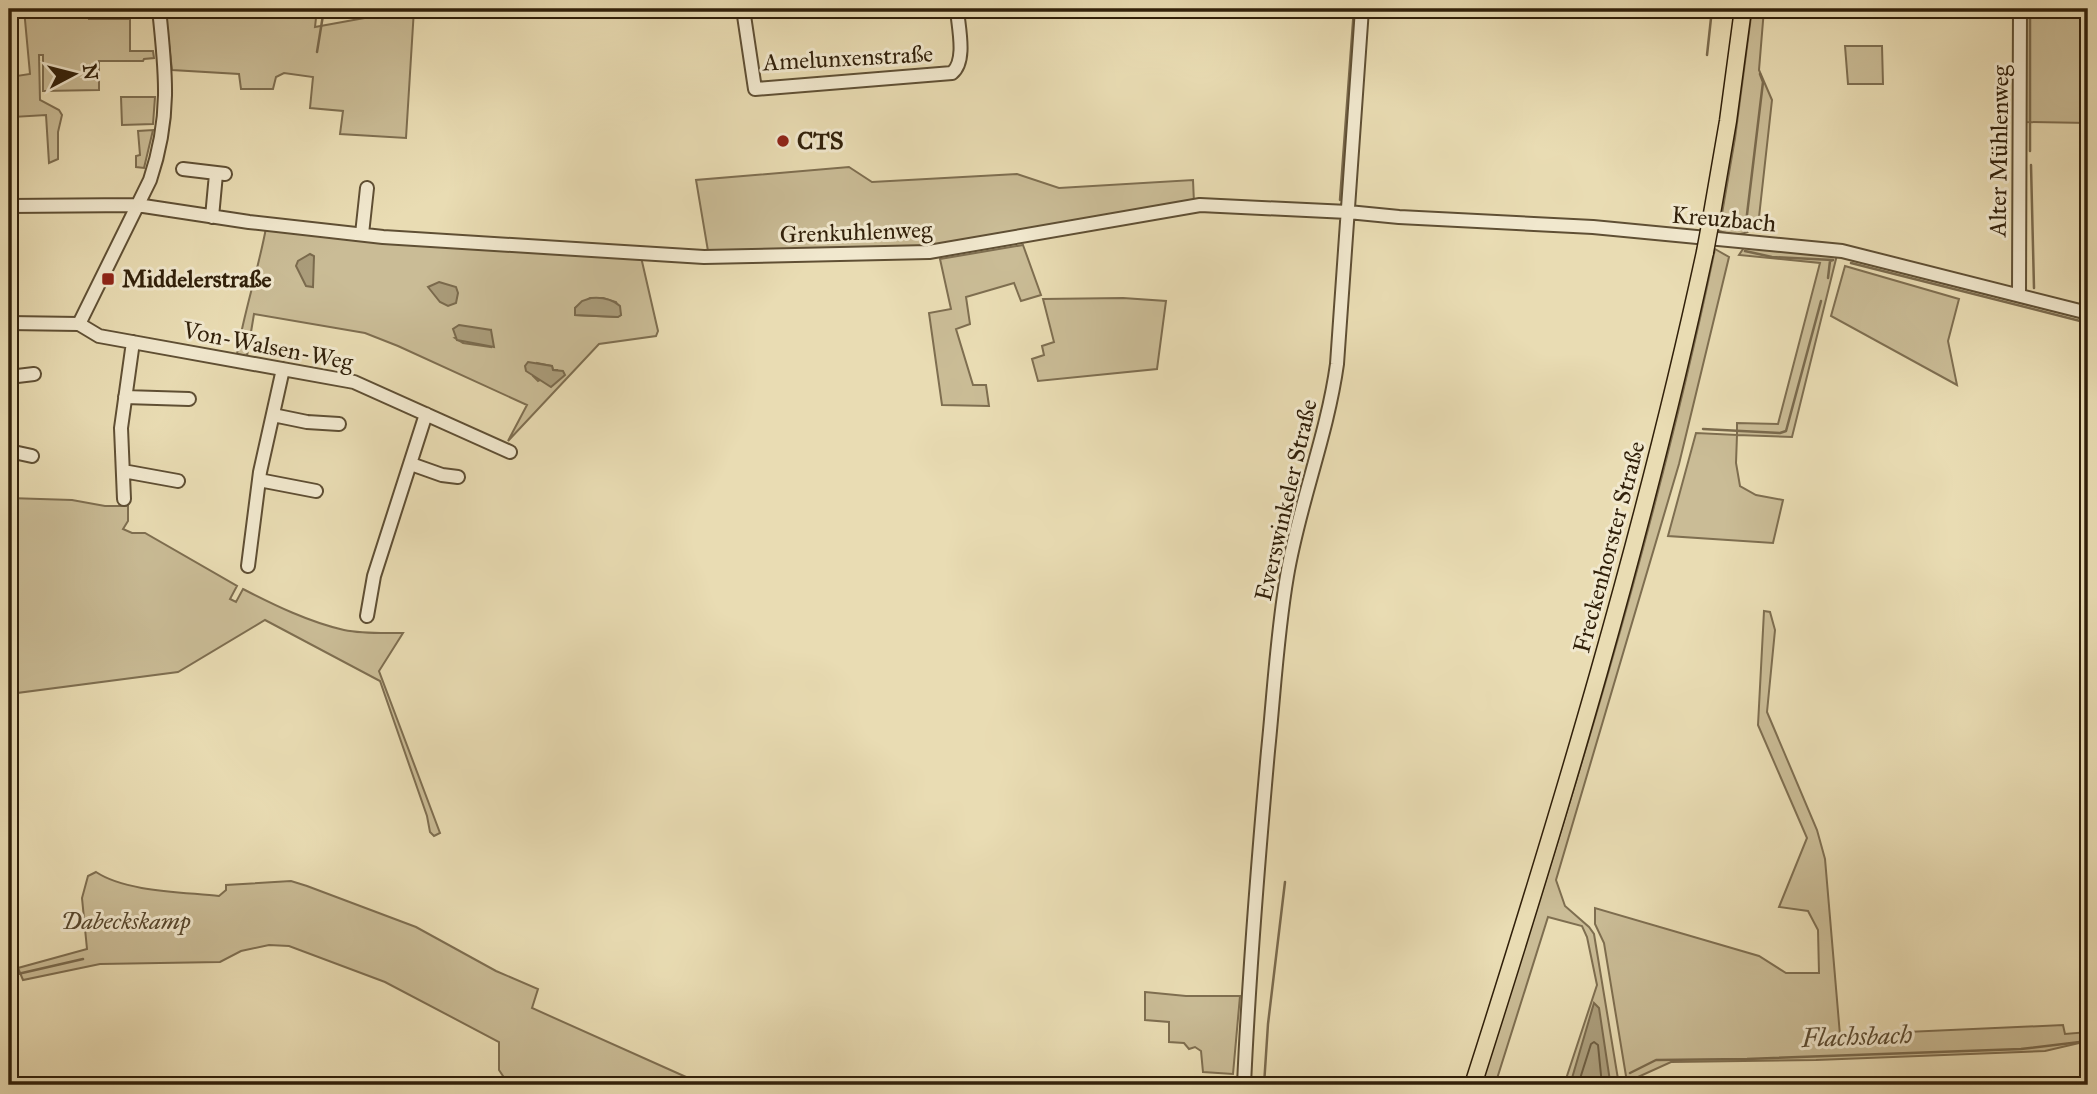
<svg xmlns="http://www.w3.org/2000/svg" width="2097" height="1094" font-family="'IM FELL Great Primer',serif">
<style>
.green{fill:#cabc96;stroke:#7e6e50;stroke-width:2;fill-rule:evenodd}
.water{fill:#aa9c7a;stroke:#7a6a4d;stroke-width:2}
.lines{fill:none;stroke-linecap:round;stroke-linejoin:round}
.shore{stroke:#6e5e42;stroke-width:2}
.stream{stroke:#7a6a4d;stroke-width:2.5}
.minor-casing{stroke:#5f4f34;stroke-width:16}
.major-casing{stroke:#31200a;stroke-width:19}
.minor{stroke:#f1e8ce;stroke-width:12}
.major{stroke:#e9dcb3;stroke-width:16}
.major-bridge-casing{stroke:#31200a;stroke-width:19;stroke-linecap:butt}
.major-bridge{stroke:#e9dcb3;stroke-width:16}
.poi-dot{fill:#8f2418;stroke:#f1e8ce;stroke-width:2.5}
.labels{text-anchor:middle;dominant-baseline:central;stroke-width:6;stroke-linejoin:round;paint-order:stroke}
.street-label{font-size:24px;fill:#31200a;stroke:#f1e8ce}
.poi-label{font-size:24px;font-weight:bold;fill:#31200a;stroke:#f1e8ce;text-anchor:start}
.park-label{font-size:24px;font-style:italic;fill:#57472d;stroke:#f1e8ce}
.water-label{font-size:26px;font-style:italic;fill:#5b4b31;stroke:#f1e8ce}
</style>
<rect width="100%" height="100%" fill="#e9dcb3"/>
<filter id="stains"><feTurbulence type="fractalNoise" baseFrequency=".00286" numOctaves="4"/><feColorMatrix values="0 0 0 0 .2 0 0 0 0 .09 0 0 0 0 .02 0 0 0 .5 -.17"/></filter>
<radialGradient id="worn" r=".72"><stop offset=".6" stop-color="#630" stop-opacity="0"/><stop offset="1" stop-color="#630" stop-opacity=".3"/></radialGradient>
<path class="green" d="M24,9H89V19H130V51H153L154,58L144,59L143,61H99V90L43,91V55H39L40,100L59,110L62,115L58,132V159L49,163L46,115L13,117L10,77L30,74Z
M165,9H317L315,27L414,9L406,138L340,134L343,111L310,108L313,77L284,73L276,77L273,89H241L239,74L172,70Z
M1752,9H1764L1759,70L1772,100L1758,226C1744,236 1735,236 1719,231L1735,138Z
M2025,9H2088V123L2025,122Z
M1845,46H1882L1883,84H1848Z
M121,97H155L153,124L122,125Z
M153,130L144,168L136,167V156L140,155L138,131Z
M849,167L872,182L1017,174L1059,188L1193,180L1194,203L930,246L708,251L696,180Z
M266,228L641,257L658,331L656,336L599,344L508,441L527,405L398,346L365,333L254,314L247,356L237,354C244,312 258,271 266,228ZM590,298H603L616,302L621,315L617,317L575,315V308ZM491,330V347L463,343L455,338ZM537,363L552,366L553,370H558L538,381L533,376Z
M1023,245L1041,295L1021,301L1014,283L966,297L970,324L956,329L973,385H986L989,406L942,405L929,313L951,309L940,259Z
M1745,246L1837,255L1792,437L1737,435L1736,463L1740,486L1756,495L1783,500L1773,543L1668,536L1696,433L1737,435V423L1778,424L1820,263L1739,255Z
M1715,249L1729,257L1679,464L1556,880L1565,906L1589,927L1594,934L1619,1085H1564L1597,985L1587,937L1582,926L1548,917L1495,1085H1481C1569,810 1656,533 1715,249Z
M1845,266L1959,299L1948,341L1957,385L1831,316Z
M1123,298L1166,301L1157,369L1038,381L1032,359L1044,355L1042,346L1054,342L1043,299Z
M9,498L72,500L105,506H128V521L123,529L132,533H145L237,586L230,599L236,602L243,589C274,605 309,622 344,630C363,634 383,633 403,633L379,671L440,833L434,836L430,832L427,816L380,681L265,620L178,672L9,694Z
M1764,611L1770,612L1775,630L1767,712L1817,830L1825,859L1840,1035L2063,1025L2065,1034L2088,1032V1041L2045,1051L1816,1060L1671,1062L1627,1082L1604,943L1595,924V908L1759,956L1786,973H1819L1818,930L1808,911L1779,907L1807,838L1758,725Z
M96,872C126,892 183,892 219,896L226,890V885L291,881L307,886L416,927L496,971L538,989L532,1008L704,1085H509L499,1070V1042L385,982L289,946L269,945L241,951L220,962L100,964L23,980L18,968L87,949L82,898L88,876Z
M1145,992L1186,996H1240L1233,1074L1203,1072L1201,1051L1195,1047L1189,1049L1184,1043L1169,1042V1022L1145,1020Z"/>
<path class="water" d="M310,254L314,256L313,287L306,286L296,266L298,261Z
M439,282L456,287L458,293L456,303L448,306L440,302L428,287Z
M591,298C601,297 612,299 620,306L621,315L618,317L575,315V308L582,301Z
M459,325L491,330L494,347L457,340L453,329Z
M528,362L552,366L553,370L563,371L565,375L551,387L526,371L525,366Z
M1594,1003L1599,1008L1610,1081L1605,1085H1570Z"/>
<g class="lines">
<path class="shore" d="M1578,1085L1591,1044L1594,1042L1598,1045L1602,1085"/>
<path class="stream" d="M317,52L324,9
M1707,55L1712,9
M2030,151V9
M2031,165L2034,288
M1340,200L1354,9
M1745,231L1763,82L1760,74
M1745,251L1772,257L1833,260L1830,261L1828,278
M1851,263L2088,323
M1703,429L1780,433L1786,431L1821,301
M9,976L83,959
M1630,1073L1656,1060L1747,1059L2021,1049L2088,1041
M1264,1085L1268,1024L1285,882"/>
<defs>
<path id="minor" d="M743,9L755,89L952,73C967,61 958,26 957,9
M183,169L225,174
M9,206L137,205L249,222L383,237L704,257L929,252L1200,205L1348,212L1399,217L1593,227L1842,251L2088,313
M212,217L216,174
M362,234L367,188
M2019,295L2020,9
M9,323L79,324L99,336L354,382L510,452
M79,324L150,180C171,118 166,73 159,9
M9,377L34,374
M125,397L189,399
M273,415L307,422L339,424
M9,451L32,456
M411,464L442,475L458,477
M123,471L178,481
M259,480L316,491
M124,499L121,428L133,342
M248,566L260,472L283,369
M367,616L374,576L426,414
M1244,1085C1249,973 1258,862 1268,751C1274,693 1277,634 1287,576C1299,504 1327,436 1337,364L1362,9"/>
<path id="major" d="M1710,225L1728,121L1743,9
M1473,1085C1561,810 1644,534 1705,252"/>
</defs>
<use href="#minor" class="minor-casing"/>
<use href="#major" class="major-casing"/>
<use href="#minor" class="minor"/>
<use href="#major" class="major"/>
<defs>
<path id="major-bridge" d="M1705,252L1710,225"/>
</defs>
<use href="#major-bridge" class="major-bridge-casing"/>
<use href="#major-bridge" class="major-bridge"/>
</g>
<g class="poi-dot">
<circle cx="783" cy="141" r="7"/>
<rect x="101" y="272" width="14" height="14" rx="3.5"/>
</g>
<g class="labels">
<g class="street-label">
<text transform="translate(848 58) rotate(-3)">Amelunxenstraße</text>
<text transform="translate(1999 151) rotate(-89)">Alter Mühlenweg</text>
<text transform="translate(1724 219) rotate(5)">Kreuzbach</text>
<text transform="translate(856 232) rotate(-2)">Grenkuhlenweg</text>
<text transform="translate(268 346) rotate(11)">Von-Walsen-Weg</text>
<text transform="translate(1286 500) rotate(-77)">Everswinkeler Straße</text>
<text transform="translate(1609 547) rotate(-75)">Freckenhorster Straße</text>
</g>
<g class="poi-label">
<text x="797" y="141">CTS</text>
<text x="122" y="279">Middelerstraße</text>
</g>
<g class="park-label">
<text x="126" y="921">Dabeckskamp</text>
</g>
<g class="water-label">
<text transform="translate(1857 1036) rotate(-2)">Flachsbach</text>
</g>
</g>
<rect width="2097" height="1094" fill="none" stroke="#e9dcb3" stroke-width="35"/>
<rect x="10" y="10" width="2076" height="1073" fill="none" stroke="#31200a" stroke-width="3.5"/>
<rect x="18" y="18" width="2062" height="1059" fill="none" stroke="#31200a" stroke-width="2"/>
<g transform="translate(74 74) rotate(83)" stroke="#f1e8ce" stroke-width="5" paint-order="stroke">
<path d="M0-5L12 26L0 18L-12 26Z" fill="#31200a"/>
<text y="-10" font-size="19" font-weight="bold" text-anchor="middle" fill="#31200a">N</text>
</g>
<rect width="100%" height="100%" filter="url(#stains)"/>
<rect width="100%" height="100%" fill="url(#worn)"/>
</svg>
